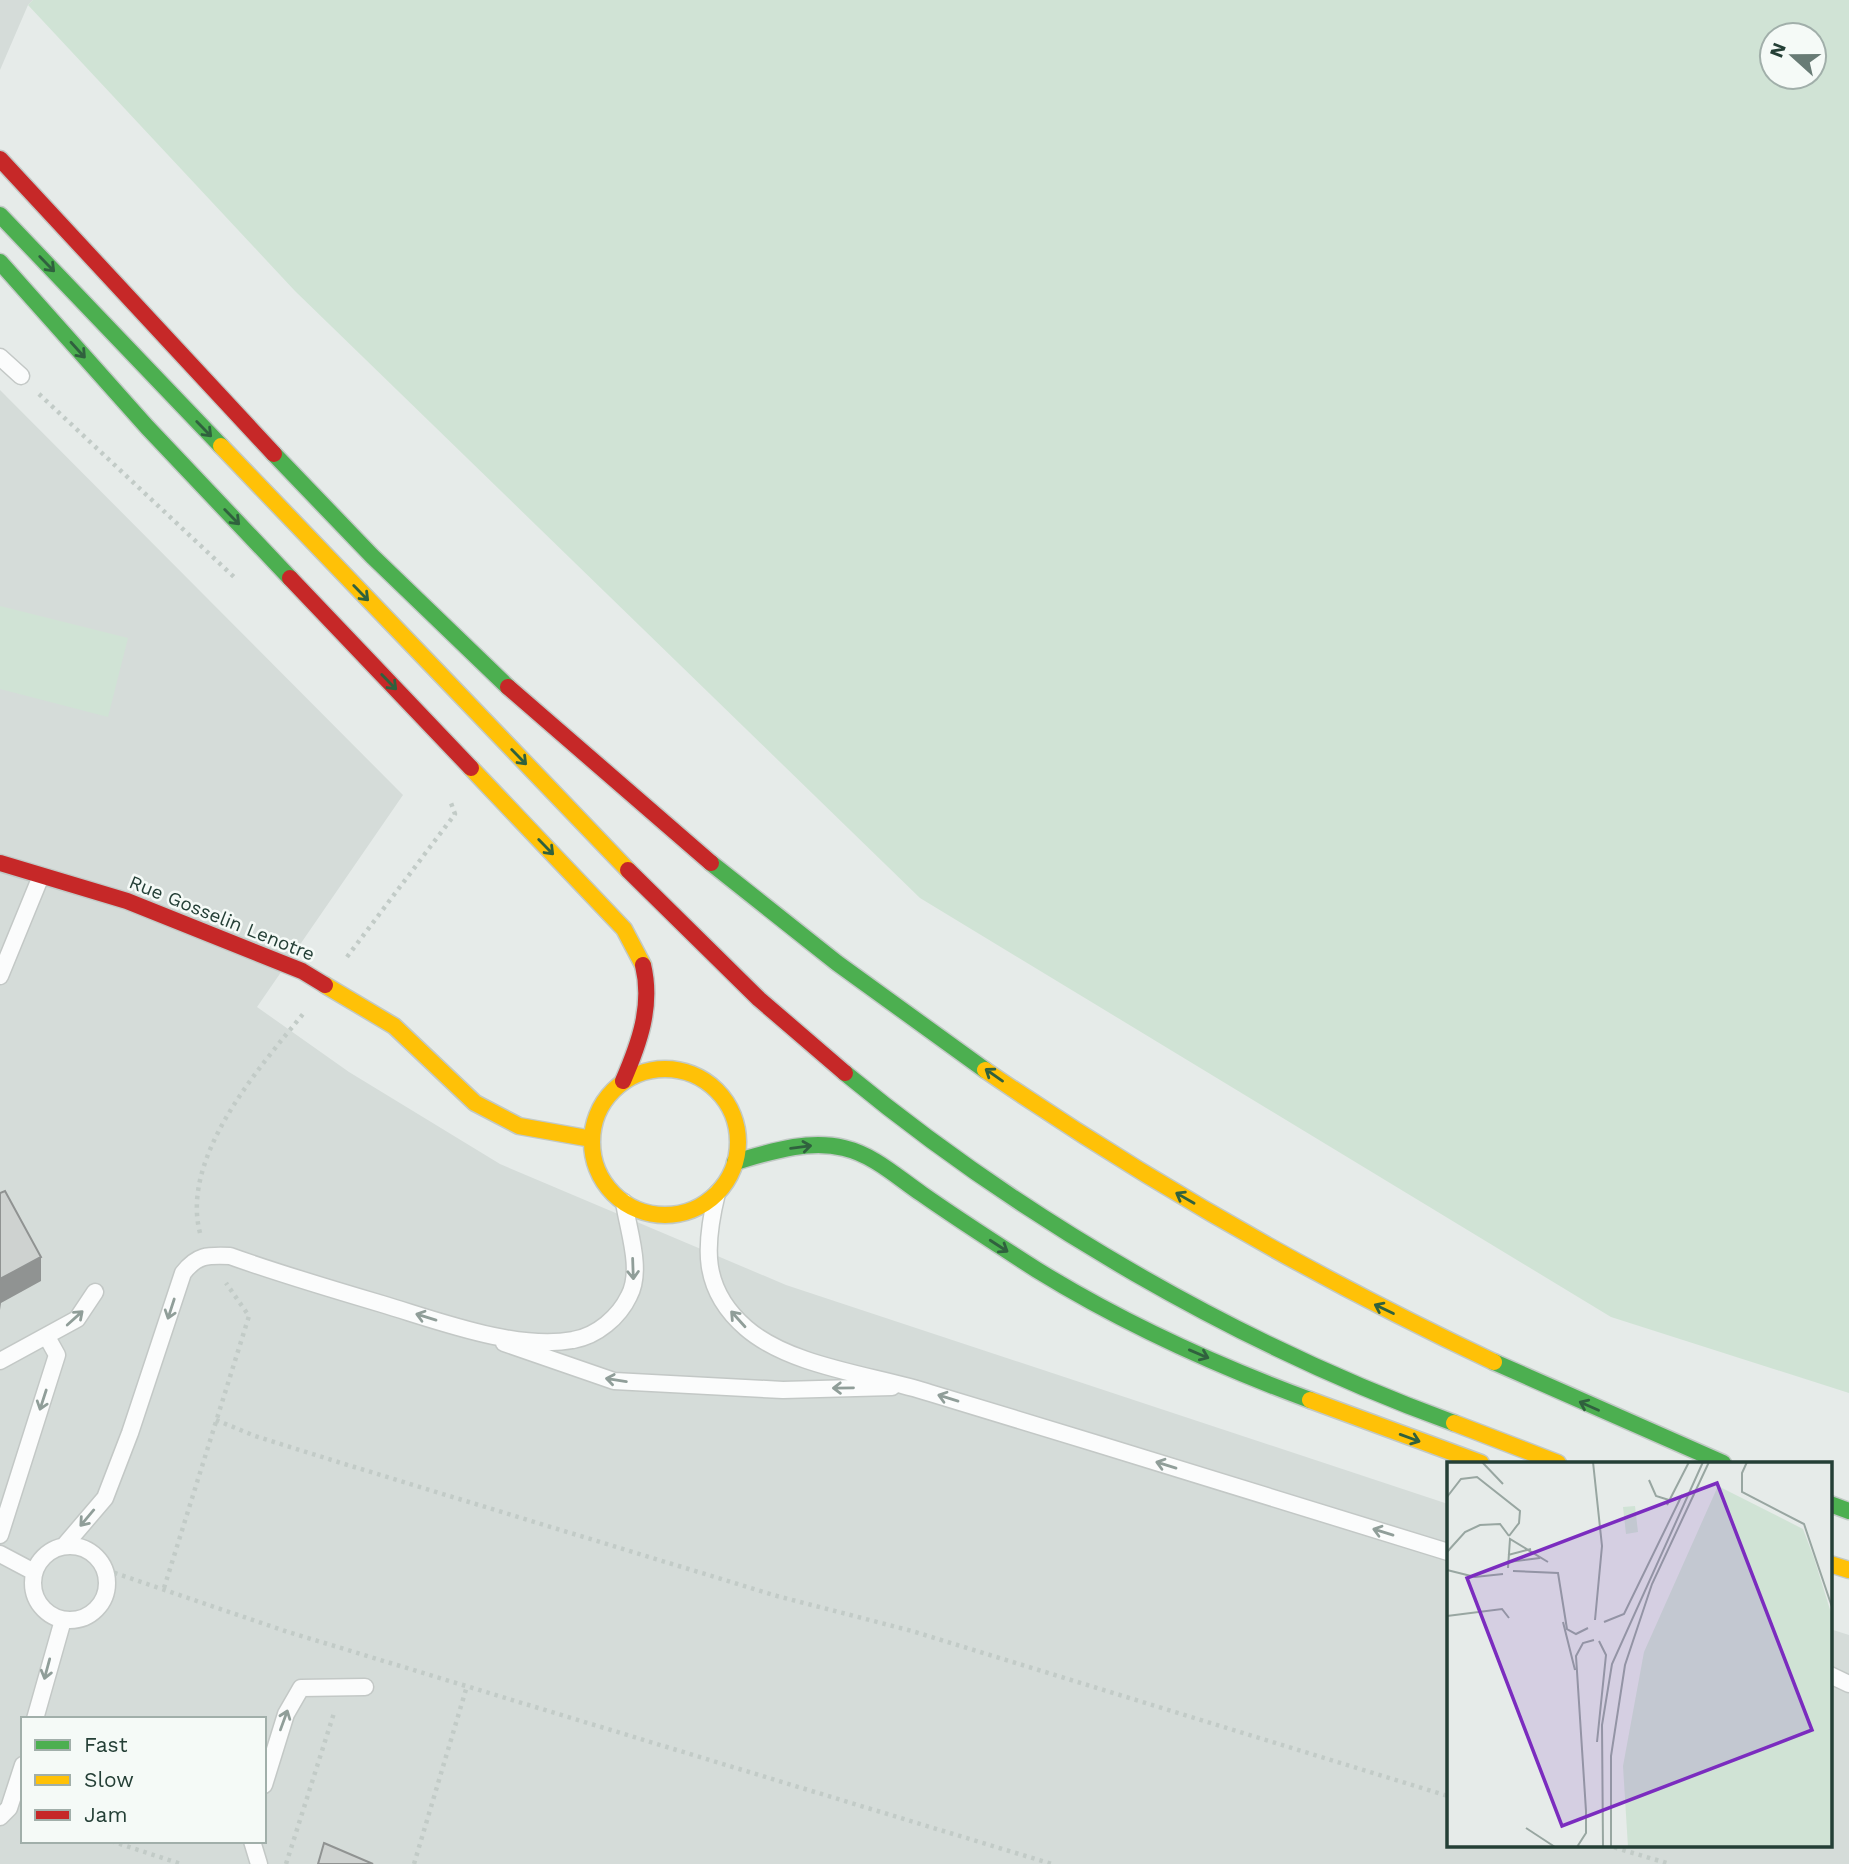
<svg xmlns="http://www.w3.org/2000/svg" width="1849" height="1864" font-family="'Work Sans',sans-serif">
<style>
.built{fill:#d5dcd9;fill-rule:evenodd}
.green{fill:#d0e3d5;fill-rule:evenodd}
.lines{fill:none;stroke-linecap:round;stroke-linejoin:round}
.lane-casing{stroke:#c3c8c6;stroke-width:19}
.fast-casing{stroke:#c2c9c6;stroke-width:19}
.slow-casing{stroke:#c2c9c6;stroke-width:19}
.jam-casing{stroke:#c2c9c6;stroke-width:19}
.path{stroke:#c2cbc7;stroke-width:4.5;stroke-dasharray:3.5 5;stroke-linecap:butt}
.lane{stroke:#fbfcfc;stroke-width:16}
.fast{stroke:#4caf50;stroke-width:16}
.slow{stroke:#ffc107;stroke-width:16}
.jam{stroke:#c62828;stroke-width:16}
.shaded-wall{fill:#909392}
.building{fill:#ced2d0;stroke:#909392;stroke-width:2}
.oneway{stroke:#30613e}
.oneway2{stroke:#909e99}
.labels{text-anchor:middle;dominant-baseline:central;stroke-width:5;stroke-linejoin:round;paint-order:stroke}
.street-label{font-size:19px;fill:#243f36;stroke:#f5faf7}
.inset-road{fill:none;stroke:#98a6a1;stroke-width:2}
.view{fill:#7b2cbf;fill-opacity:0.15;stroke:#7b2cbf;stroke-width:3.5}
.inset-edge{fill:none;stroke:#243f36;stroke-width:3.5}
</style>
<rect width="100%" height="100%" fill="#e6ebe9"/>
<path class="built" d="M0,0H33L28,5L0,70Z
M0,390L403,795L257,1007L349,1072L500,1164L786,1285L1448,1504V1845H1830V1629L1849,1635V1864H0ZM23,1719H264V1841H23Z"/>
<path class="green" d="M33,0H1849V1393L1611,1317L920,898L295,291L28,5ZM1772,35H1814V77H1772Z
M0,606L128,638L108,717L0,689Z"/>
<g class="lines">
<defs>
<path id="lane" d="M0,357L21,376
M0,976L41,876
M717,1193C704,1246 701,1289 746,1328C791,1367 874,1375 930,1393C1103,1445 1276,1499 1448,1552
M504,1343L614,1381L783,1390L892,1387
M0,1361L77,1319L95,1292
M0,1535L57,1355L47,1337
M64,1546L105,1498L130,1433L183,1273C197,1255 207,1255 230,1256C280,1274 331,1289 382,1304C436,1320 517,1351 573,1340C597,1336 619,1317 629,1296C643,1270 628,1230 624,1202
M33 1583a37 37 0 1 1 74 0a37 37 0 1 1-74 0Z
M0,1554L34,1572
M1830,1675L1849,1684
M35,1719L63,1620
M264,1785L286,1714L301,1688L365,1687
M0,1817L9,1808L23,1765
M252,1841L259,1864"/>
<path id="fast" d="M0,215L221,446
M0,262L147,427L290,578
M274,454L372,556L508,687
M711,863L837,963L985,1070
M845,1073C1022,1219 1239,1345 1454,1423
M735,1162C770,1152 808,1139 844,1148C874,1155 897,1177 922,1194C959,1220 998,1245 1037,1270C1123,1323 1215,1365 1310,1400
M1494,1362L1723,1463
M1830,1504L1849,1511"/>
<path id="slow" d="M221,446L628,870
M471,768L624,929L643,965
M325,985L394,1026L475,1103L519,1126L592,1139
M592 1142a73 73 0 1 1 146 0a73 73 0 1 1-146 0Z
M985,1070C1147,1181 1316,1278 1494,1362
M1310,1400L1481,1463
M1454,1423L1558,1463
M1830,1564L1849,1570"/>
<path id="jam" d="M0,159L274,454
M290,578L471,768
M508,687L711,863
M0,863L127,901L302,971L325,985
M628,870L759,999L845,1073
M623,1081C639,1044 653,1006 643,965"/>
</defs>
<use href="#lane" class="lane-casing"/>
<use href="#fast" class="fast-casing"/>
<use href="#slow" class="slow-casing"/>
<use href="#jam" class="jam-casing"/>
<path class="path" d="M39,394L234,577
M347,957L455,814L451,803
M200,1233C180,1157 259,1068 303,1014
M216,1420L255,1436L338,1462L777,1596L912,1631L1448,1796
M106,1570L285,1631L1052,1864
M164,1588L249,1316L226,1283
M111,1841L181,1864
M1606,1845L1670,1864
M286,1864L334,1713
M414,1864L467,1686"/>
<use href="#lane" class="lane"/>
<use href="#fast" class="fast"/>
<use href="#slow" class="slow"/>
<use href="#jam" class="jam"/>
</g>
<path class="shaded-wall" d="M41,1257V1281L1,1303L0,1310V1279Z"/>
<path class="building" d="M5,1191L41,1257L0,1279V1193Z
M324,1843L373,1864H318Z"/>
<defs><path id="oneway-shaft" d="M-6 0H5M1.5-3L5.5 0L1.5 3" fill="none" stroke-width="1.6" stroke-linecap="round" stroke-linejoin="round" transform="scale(1.75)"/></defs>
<g class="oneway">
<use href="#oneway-shaft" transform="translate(47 264) rotate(46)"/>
<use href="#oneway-shaft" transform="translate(78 350) rotate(48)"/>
<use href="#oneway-shaft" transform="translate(204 429) rotate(46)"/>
<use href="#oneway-shaft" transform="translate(232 517) rotate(46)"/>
<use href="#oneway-shaft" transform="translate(361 593) rotate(46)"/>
<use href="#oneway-shaft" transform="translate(389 682) rotate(46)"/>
<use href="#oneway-shaft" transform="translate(519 757) rotate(46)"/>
<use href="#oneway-shaft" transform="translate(546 847) rotate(46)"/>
<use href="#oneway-shaft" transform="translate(994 1075) rotate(-145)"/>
<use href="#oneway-shaft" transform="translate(801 1147) rotate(-7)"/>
<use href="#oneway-shaft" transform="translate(1185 1198) rotate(-150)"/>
<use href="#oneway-shaft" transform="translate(999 1246) rotate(33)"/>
<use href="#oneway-shaft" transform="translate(1384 1309) rotate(-154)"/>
<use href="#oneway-shaft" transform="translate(1199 1354) rotate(23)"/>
<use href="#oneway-shaft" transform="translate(1589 1406) rotate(-156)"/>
<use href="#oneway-shaft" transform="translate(1410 1438) rotate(20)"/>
</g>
<g class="oneway2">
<use href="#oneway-shaft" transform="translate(633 1269) rotate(88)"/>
<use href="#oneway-shaft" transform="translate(171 1309) rotate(108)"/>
<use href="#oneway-shaft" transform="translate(426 1317) rotate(-163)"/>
<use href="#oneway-shaft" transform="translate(75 1318) rotate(-42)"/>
<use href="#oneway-shaft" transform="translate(738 1319) rotate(-132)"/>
<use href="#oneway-shaft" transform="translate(616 1380) rotate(-171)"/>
<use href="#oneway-shaft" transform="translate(843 1388) rotate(179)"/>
<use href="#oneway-shaft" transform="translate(948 1398) rotate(-163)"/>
<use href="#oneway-shaft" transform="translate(43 1400) rotate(108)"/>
<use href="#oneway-shaft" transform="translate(1166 1465) rotate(-163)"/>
<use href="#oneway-shaft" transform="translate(87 1518) rotate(130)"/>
<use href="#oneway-shaft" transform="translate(1383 1532) rotate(-163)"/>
<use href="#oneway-shaft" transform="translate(47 1669) rotate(105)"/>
<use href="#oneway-shaft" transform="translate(284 1720) rotate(-70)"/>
</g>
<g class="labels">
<g class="street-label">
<text transform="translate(222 918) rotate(22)">Rue Gosselin Lenotre</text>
</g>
</g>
<g transform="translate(1447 1462)">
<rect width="385" height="385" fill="#e6ebe9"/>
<path d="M271,24L356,67L367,96L385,154V385H181L176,304L197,190ZM188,44L191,70L179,72L176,45Z" fill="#d0e3d5"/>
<path class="inset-road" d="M35,0L56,22M146,0L155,84L148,158M300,0L295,11V30L357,62L385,145M202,18L209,34L222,38M0,35L14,17L30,15L73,49L72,61L62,74M220,43L242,0M0,90L18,70L33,63L53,62L62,74M61,93L84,87M61,100L93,96M61,106L63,77L101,100M0,108L28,115L56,112M66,109L111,111L120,167L129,172L141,166M0,154L55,147L62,156M116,160L128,208M157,160L177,152L235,33M150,280L159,193L152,179M79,366L108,385M130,385L139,371V349L129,194L136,181L147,178M156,385L155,263L165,202L256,0M164,385V294L178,203L205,122L262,0"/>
<path class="view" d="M270,21L365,268L115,364L20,116Z"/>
<rect width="385" height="385" class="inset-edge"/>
</g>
<rect x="21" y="1717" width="245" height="126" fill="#f5faf7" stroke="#a1afaa" stroke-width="2"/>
<rect x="35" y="1740" width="35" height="10" fill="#4caf50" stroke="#a1afaa" stroke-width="2"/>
<text x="84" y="1752" font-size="21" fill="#243f36">Fast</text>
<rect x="35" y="1775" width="35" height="10" fill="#ffc107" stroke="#a1afaa" stroke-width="2"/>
<text x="84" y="1787" font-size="21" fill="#243f36">Slow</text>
<rect x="35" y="1810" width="35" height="10" fill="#c62828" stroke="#a1afaa" stroke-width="2"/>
<text x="84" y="1822" font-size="21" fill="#243f36">Jam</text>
<g transform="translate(1793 56) rotate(291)"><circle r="33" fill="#f5faf7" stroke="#a1afaa" stroke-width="2"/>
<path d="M0-5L12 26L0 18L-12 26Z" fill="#687b75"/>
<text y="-10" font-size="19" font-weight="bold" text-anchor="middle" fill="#243f36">N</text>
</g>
</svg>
